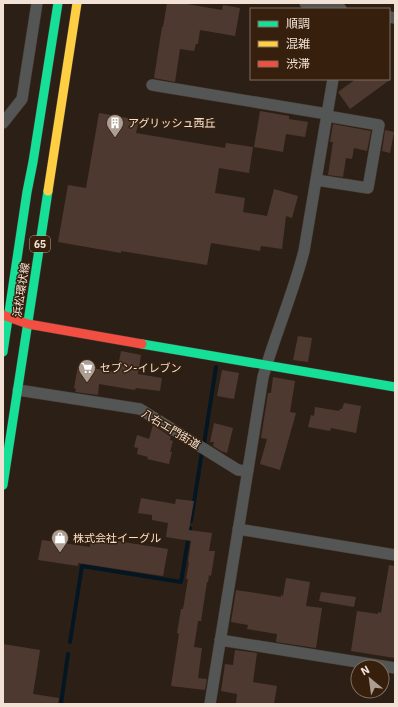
<svg xmlns="http://www.w3.org/2000/svg" width="398" height="707" font-family="'IBM Plex Sans','Noto Sans JP',sans-serif">
<style>
.lines{fill:none;stroke-linecap:round;stroke-linejoin:round}
.stream{stroke:#041622;stroke-width:4}
.building{fill:#4e3930}
.street-casing{stroke:#463b33;stroke-width:12}
.fast-casing{stroke:#463b33;stroke-width:10}
.slow-casing{stroke:#463b33;stroke-width:10}
.jam-casing{stroke:#463b33;stroke-width:10}
.street{stroke:#535654;stroke-width:11}
.fast{stroke:#16e098;stroke-width:9}
.slow{stroke:#ffcf43;stroke-width:9}
.jam{stroke:#f24e42;stroke-width:9}
.labels{text-anchor:middle;dominant-baseline:central;stroke-width:3;stroke-linejoin:round;paint-order:stroke}
.shield{fill:#361f0c;stroke:#baa899;stroke-width:1}
.shield-label{font-size:10px;font-weight:bold;fill:#f2e2d6}
.poi-label{font-size:11px;fill:#f2e2d6;stroke:#361f0c;text-anchor:start}
.street-label{font-size:11px;fill:#f2e2d6;stroke:#361f0c}
</style>
<rect width="100%" height="100%" fill="#2c2016"/>
<g class="lines">
<path class="stream" d="M204,444L216,367
M191,521L202,452
M70,642L82,566L181,582L190,528
M61,704L68,654"/>
</g>
<path class="building" d="M167,3H181L222,10L223,5L240,8L235,36L200,30L198,44H196L194,51L180,49L175,82L154,78L162,27H163Z
M356,79H391L350,109L338,92Z
M260,111L289,116V119L308,122L305,137L286,134L283,152L254,147Z
M99,113L139,120L136,133L225,148L226,143L253,147L249,173L219,168L215,193L245,198L243,212L267,216L274,189L298,196L292,218L286,216L282,249L261,246L260,251L211,243L207,265L121,251V253L58,242L68,185L86,188Z
M333,124L371,131L367,151L354,148L352,159L346,158L343,177L328,175L333,142H330Z
M385,130L394,132L390,153L382,151Z
M298,336L312,338L308,362L293,360Z
M121,351L141,355L138,374L162,378L160,391L136,388L135,390L99,384L98,395L75,392L76,389L74,388L78,366L117,372Z
M222,370L239,373L234,399L217,396Z
M273,377L295,381L290,412L296,413L280,470L260,464L267,439L261,438L268,393H271Z
M344,403L361,406L356,433L331,428L330,431L308,427L311,415L314,416L315,407L339,411L340,409H342Z
M214,423L233,428L227,453L221,451L213,446L214,442H210Z
M153,425L171,437L170,440L173,441L170,452H172L169,464L147,459L148,457L137,454L138,448L134,447L137,435L149,439Z
M141,498L175,504L176,499L194,501L189,530L212,533L209,551H215L211,576L209,575L208,582H207L201,621H198L194,647L202,648L198,678L207,679L205,690L171,686L179,634L177,633L181,609H183L188,579H186L189,562H188L191,541L166,537L168,523L152,520V515L138,513Z
M91,537L168,549L163,576L78,563V566L38,560L42,540L90,547Z
M389,565L395,566V658L351,651L357,611L378,614V612L381,613Z
M286,578L310,582L306,606L322,608L316,648L276,642L277,634L247,629L248,625L231,622L236,590L281,597V595L283,596Z
M321,592L356,597L354,607L319,601Z
M3,644L40,650L33,694L59,698L58,704H3Z
M235,650L257,653L253,682L277,686L274,704H236L237,694L221,691L225,664L233,665Z"/>
<g class="lines">
<defs>
<path id="street" d="M305,3L341,9
M389,17L395,18
M152,85L327,114
M3,123L22,99L37,3
M316,180L368,188L379,125L327,116
M18,390L140,409L238,470L248,471
M238,529L395,555
M220,640L395,668
M210,704L263,377C275,335 293,294 304,251L333,79"/>
<path id="fast" d="M142,344L395,387
M3,352L27,192L33,162L58,3
M3,485L48,191"/>
<path id="slow" d="M48,191L77,3"/>
<path id="jam" d="M3,315L28,324L142,344"/>
</defs>
<use href="#street" class="street-casing"/>
<use href="#fast" class="fast-casing"/>
<use href="#slow" class="slow-casing"/>
<use href="#jam" class="jam-casing"/>
<use href="#street" class="street"/>
<use href="#fast" class="fast"/>
<use href="#slow" class="slow"/>
<use href="#jam" class="jam"/>
</g>
<defs>
<symbol id="building-pin" viewBox="-11 -11 22 30"><path d="M0 17L-7.5 6A9.5 9.5 0 1 1 7.5 6Z" fill="#ad9e93" stroke="#361f0c"/><path d="M-4-6H4V6H1V3H-1V6H-4ZM-2.5-4.3h1.7v1.8h-1.7ZM.8-4.3h1.7v1.8H.8ZM-2.5-1h1.7V.8h-1.7ZM.8-1h1.7V.8H.8Z" fill="#fff"/></symbol>
<symbol id="supermarket-pin" viewBox="-11 -11 22 30"><path d="M0 17L-7.5 6A9.5 9.5 0 1 1 7.5 6Z" fill="#ad9e93" stroke="#361f0c"/><path d="M-6-5.5h2.5l.6 2H6L4.5 2H-2.5L-4.4-4H-6ZM-1.5 3.2a1.3 1.3 0 1 0 .1 0ZM3 3.2a1.3 1.3 0 1 0 .1 0Z" fill="#fff"/></symbol>
<symbol id="shop-pin" viewBox="-11 -11 22 30"><path d="M0 17L-7.5 6A9.5 9.5 0 1 1 7.5 6Z" fill="#ad9e93" stroke="#361f0c"/><path d="M-5-2.5h2.3a2.7 3.5 0 0 1 5.4 0H5L5.5 6h-11ZM-1.5-2.5h3a1.5 2.3 0 0 0-3 0Z" fill="#fff"/></symbol>
</defs>
<g fill-rule="evenodd">
<use href="#building-pin" x="105" y="113" width="20" height="27"/>
<use href="#supermarket-pin" x="77" y="358" width="20" height="27"/>
<use href="#shop-pin" x="50" y="528" width="20" height="27"/>
</g>
<g class="labels">
<rect class="shield" x="30" y="236" width="20" height="16" rx="3"/>
<g class="shield-label">
<text x="40" y="244">65</text>
</g>
<g class="poi-label">
<text x="128" y="123">アグリッシュ西丘</text>
<text x="100" y="368">セブン-イレブン</text>
<text x="73" y="538">株式会社イーグル</text>
</g>
<g class="street-label">
<text transform="translate(21 290) rotate(-81)">浜松環状線</text>
<text transform="translate(171 429) rotate(31)">八右エ門街道</text>
</g>
</g>
<rect width="398" height="707" fill="none" stroke="#f2e2d6" stroke-width="8"/>
<rect x="250" y="8" width="140" height="72" fill="#361f0c" stroke="#816d5d"/>
<rect x="258" y="21" width="20" height="6" fill="#16e098" stroke="#816d5d"/>
<text x="286" y="28" font-size="12" fill="#f2e2d6">順調</text>
<rect x="258" y="41" width="20" height="6" fill="#ffcf43" stroke="#816d5d"/>
<text x="286" y="48" font-size="12" fill="#f2e2d6">混雑</text>
<rect x="258" y="61" width="20" height="6" fill="#f24e42" stroke="#816d5d"/>
<text x="286" y="68" font-size="12" fill="#f2e2d6">渋滞</text>
<g transform="translate(370 679) rotate(331)"><circle r="19" fill="#361f0c" stroke="#816d5d"/>
<path d="M0-3L7 15L0 10L-7 15Z" fill="#ad9e93"/>
<text y="-6" font-size="11" font-weight="bold" text-anchor="middle" fill="#f2e2d6">N</text>
</g>
</svg>
